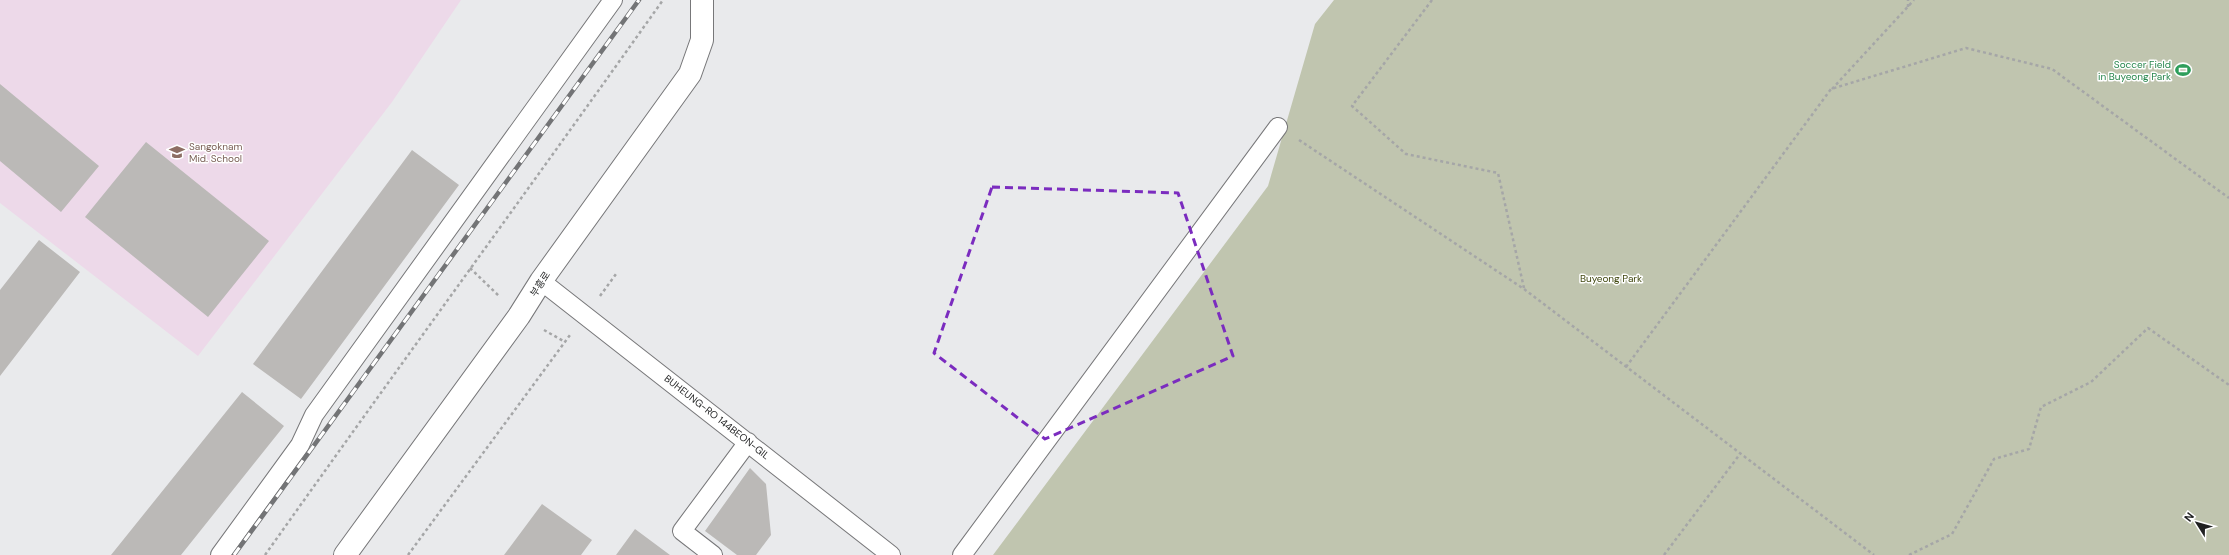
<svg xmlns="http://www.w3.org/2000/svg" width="2229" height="555" font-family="'DM Sans','Noto Sans KR',sans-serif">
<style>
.education{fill:#edd9e9}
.green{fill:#c0c5af}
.building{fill:#bbb9b7}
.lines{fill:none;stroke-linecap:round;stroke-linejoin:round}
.lane-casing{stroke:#777779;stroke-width:20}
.secondary-casing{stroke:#777779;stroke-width:24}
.path{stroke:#a5a6a7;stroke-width:2.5;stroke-dasharray:3 3;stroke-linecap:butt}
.lane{stroke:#fff;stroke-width:18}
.secondary{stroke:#fff;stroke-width:22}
.rail-casing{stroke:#737476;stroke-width:4.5}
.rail{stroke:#fff;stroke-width:3;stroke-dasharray:9;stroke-linecap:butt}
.marked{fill:none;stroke:#7b2cbf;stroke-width:3;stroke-dasharray:8 5;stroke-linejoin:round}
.labels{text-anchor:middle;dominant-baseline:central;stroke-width:3;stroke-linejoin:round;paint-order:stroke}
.leisure-label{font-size:10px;fill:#27864d;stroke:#fff;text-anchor:end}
.education-label{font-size:10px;fill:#785e54;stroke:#fff;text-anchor:start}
.park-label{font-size:10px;fill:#414810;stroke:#fff}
.street-label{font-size:10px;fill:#1f2021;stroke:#fff}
</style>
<rect width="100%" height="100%" fill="#e9eaec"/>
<path class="education" d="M0,0H461L392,102L198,356L0,203Z"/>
<path class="green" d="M1334,0H2229V555H993L1268,186L1315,24Z"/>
<path class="building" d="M0,84L99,166L61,212L0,161Z
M146,142L269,241L208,317L85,217Z
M412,150L459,185L301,399L253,364Z
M39,240L80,272L0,376V290Z
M242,392L284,426L181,555H111Z
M750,468L766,484L771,535L756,555H737L705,531Z
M542,504L592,540L581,555H504Z
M635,529L670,555H616Z"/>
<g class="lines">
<defs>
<path id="lane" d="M541,281L891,555
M220,555L300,445L314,415L613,0
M713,555L682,531L748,442
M962,555L1278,127"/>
<path id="secondary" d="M345,555L519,316L541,281L690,74L702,40V1"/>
</defs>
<use href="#lane" class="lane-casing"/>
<use href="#secondary" class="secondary-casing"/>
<path class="path" d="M1432,0L1352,106L1406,154L1498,173L1524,288
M1908,7V0
M1832,89L1914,0
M1299,140L1524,289L1874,555
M470,268L499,296
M600,296L616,274
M544,330L565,342
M1626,367L1831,89L1966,48L2052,69L2229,198
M265,555C397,369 531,186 663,0
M408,555L570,335
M1664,555L1740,454
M1909,555L1952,534L1994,459L2029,449L2041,407L2091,382L2148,328L2229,385"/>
<use href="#lane" class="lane"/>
<use href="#secondary" class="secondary"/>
<defs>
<path id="rail" d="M234,555L639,0"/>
</defs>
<use href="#rail" class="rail-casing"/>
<use href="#rail" class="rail"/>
</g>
<path class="marked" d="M992,187L1178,193L1233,356L1045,439L934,353Z"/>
<defs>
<symbol id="stadium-bare" viewBox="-9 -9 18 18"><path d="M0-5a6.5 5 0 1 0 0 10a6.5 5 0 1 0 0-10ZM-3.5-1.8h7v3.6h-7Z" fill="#2e9e5b" stroke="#fff" stroke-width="2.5" paint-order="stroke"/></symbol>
<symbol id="school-bare" viewBox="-9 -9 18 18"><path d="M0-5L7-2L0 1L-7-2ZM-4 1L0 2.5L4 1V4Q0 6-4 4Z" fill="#8d6e63" stroke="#fff" stroke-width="2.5" paint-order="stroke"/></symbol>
</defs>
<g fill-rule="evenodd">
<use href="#stadium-bare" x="2172" y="59" width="22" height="22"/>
<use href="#school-bare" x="166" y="141" width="22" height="22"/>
</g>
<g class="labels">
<g class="leisure-label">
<text x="2171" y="64">Soccer Field<tspan x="2171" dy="12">in Buyeong Park</tspan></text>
</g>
<g class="education-label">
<text x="189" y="146">Sangoknam<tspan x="189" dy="12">Mid. School</tspan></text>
</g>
<g class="park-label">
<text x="1611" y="278">Buyeong Park</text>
</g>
<g class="street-label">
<text transform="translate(540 284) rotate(-57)">부흥로</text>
<text transform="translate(717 417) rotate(38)">BUHEUNG-RO 144BEON-GIL</text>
</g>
</g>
<g transform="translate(2197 523) rotate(307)" stroke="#ffffff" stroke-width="3" paint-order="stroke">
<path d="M0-3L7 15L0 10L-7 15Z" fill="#1f2021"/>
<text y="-6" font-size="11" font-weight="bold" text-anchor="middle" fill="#1f2021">N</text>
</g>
</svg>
